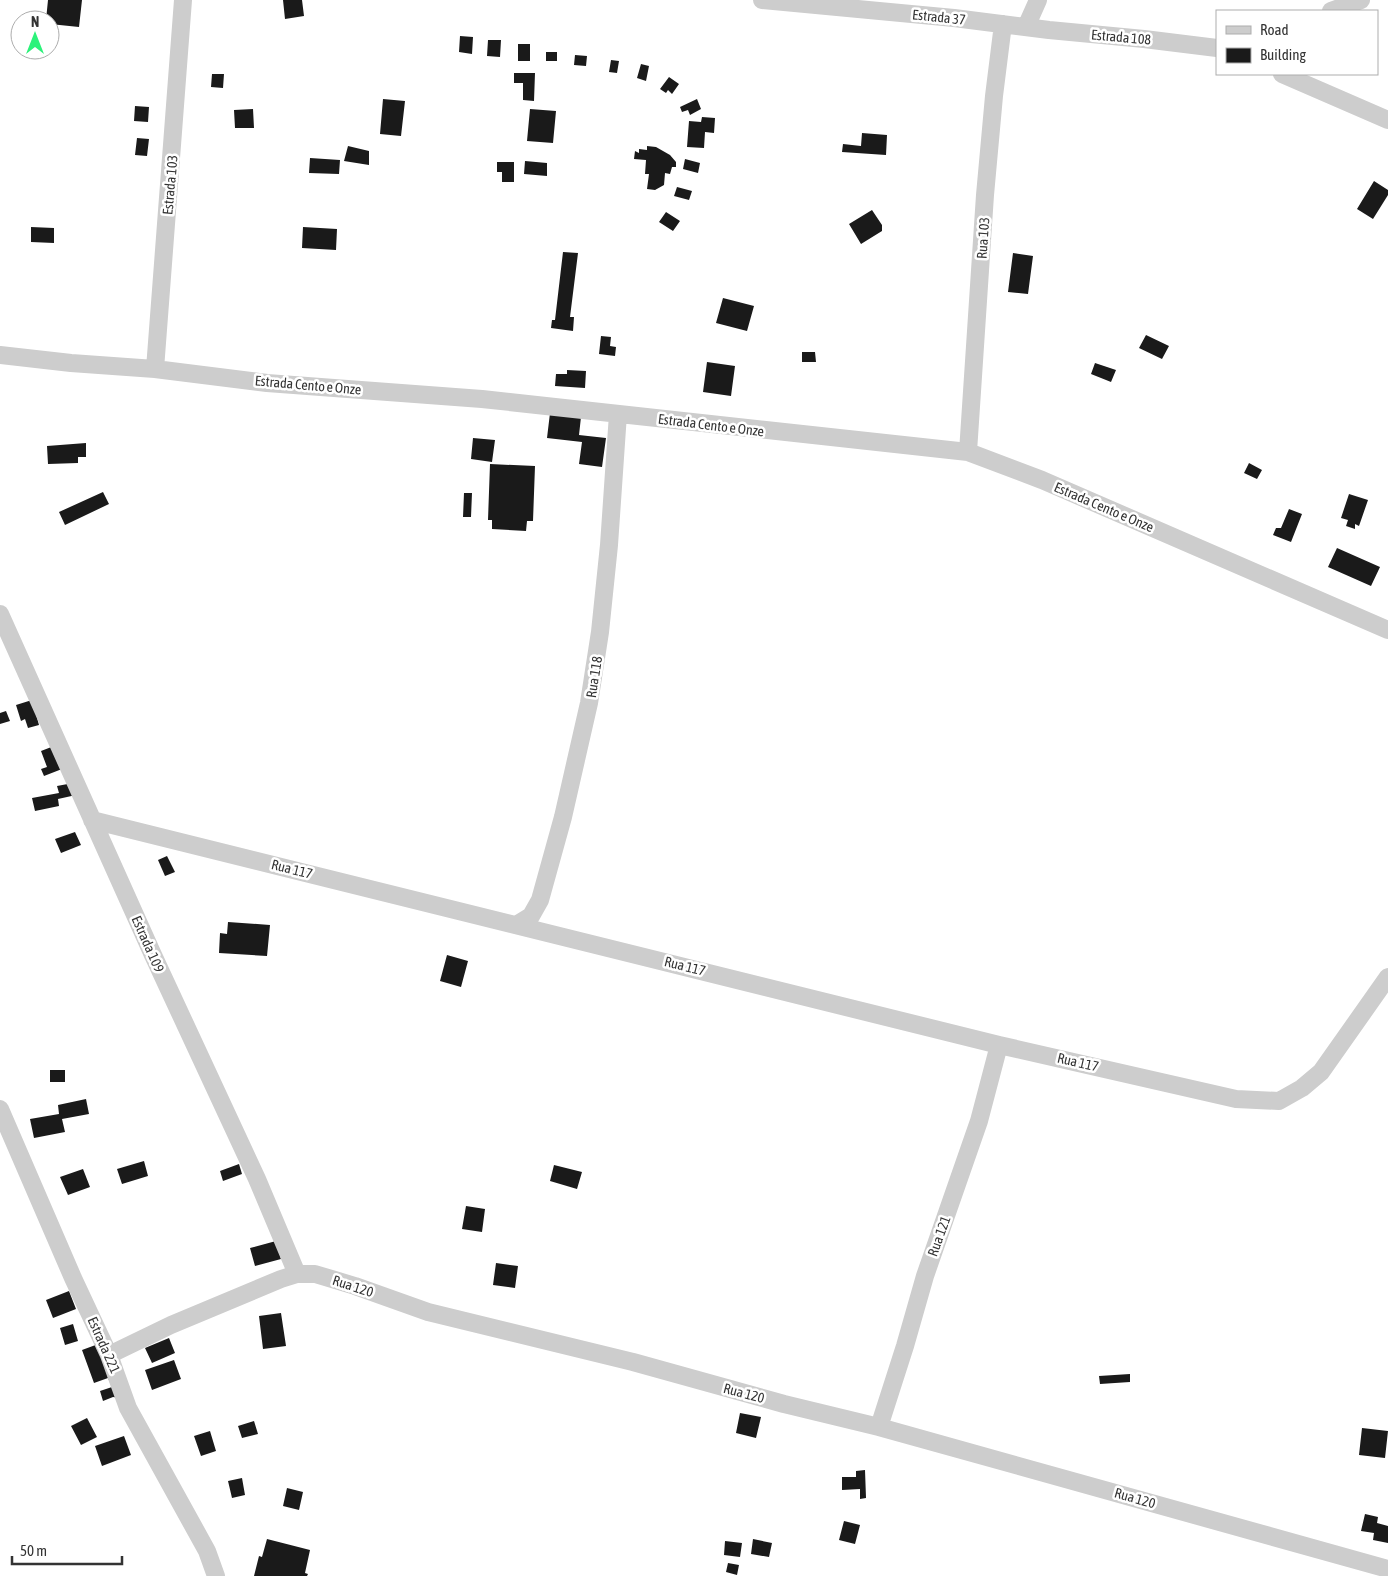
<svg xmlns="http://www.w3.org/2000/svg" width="1388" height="1576" font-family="'Asap Condensed',sans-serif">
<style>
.building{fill:#1a1a1a}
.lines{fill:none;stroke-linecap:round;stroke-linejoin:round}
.minor{stroke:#cdcdcd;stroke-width:18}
.labels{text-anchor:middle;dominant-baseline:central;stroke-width:5;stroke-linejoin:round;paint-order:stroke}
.street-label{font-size:14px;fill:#333;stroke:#fff}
</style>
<rect width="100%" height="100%" fill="#fff"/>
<path class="building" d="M48,0H82L79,27L50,24V20H46Z
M283,0H302L304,16L285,19Z
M460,36L473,37L472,54L459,52Z
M488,40H501L500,57L487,56Z
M518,44H530V61H518Z
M546,52H557V61H546Z
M575,55L587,56L586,66L574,65Z
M611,60L619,61L617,73L609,72Z
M641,64L649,66L646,81L637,78Z
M514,73H535L534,101L523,100V83H514Z
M212,74H224L223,88L211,87Z
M669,77L679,84L672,94L668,90L666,93L660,89Z
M383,99L405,101L401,136L380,134Z
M697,99L701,109L690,115L688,110L682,112L680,107Z
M135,106L149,107L148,122L134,121Z
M253,109L254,128H235L234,110Z
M530,109L556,111L553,143L527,141Z
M702,117L715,118L714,133L705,132L704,148L687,147L689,121L701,122Z
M862,133L887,135L886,155L842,152L843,144L861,146Z
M137,138L149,139L147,156L135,155Z
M348,146L369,151V165L344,161Z
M647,146L656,147L670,155L676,162V167H672L670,174L665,173L664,185L655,190L647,189L649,174H645L646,160L634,159L635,151L639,153V149L647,150Z
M310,158L340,160L339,174L309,173Z
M685,159L700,163L698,173L683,169Z
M525,161L547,163V176L524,174Z
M497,162H514V182H502V172H497Z
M1374,181L1388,190V195L1373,219L1357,209Z
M677,187L692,191L689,200L674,196Z
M872,210L882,225V231L861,244L849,224Z
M666,212L680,221L673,231L659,222Z
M31,227L54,228V243L31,242Z
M303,227L337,229L336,250L302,248Z
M563,252L578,253L570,317H574L573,331L551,328L552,320H555Z
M1013,253L1033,256L1028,294L1008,292Z
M723,298L754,306L747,331L716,323Z
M1146,335L1169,346L1162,359L1139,348Z
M601,336L611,337L610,346L616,347L615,356L599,354Z
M802,352H815L816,362H802Z
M707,362L735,366L731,396L703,392Z
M1095,363L1116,370L1111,382L1091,374Z
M567,370L586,371L585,388L555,386L556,374H567Z
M550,413L581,417L579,435L606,438L602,467L579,464L582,442L547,438Z
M473,438L495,440L492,462L471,459Z
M86,443V457H78V463L48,464L47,446Z
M1249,463L1262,470L1257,479L1244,473Z
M490,464L535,466L533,521H527L526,531L492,529V520H488Z
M103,492L109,504L65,525L59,512Z
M464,493H472L471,517H463Z
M1349,494L1368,500L1359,526L1355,524V529L1346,526L1348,520L1341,518Z
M1289,509L1302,514L1291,542L1273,535L1276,528H1281Z
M1337,548L1380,567L1371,586L1328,567Z
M32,700L39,725L28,728L25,719L21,721L16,705Z
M6,711L10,721L0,724V713Z
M54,746L62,769L44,776L41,769L47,767L41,751Z
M73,783L76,795L58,799L59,806L35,811L32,798L59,793L57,786Z
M75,832L81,845L61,853L55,839Z
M167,856L175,872L165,876L158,860Z
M228,922L270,925L267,956L219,953L220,933L227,934Z
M447,955L468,961L461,987L440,981Z
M50,1070H65V1082H50Z
M86,1099L89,1114L62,1119L65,1132L34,1138L30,1119L59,1114L58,1105Z
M144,1161L148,1176L122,1184L117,1169Z
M239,1164L242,1174L223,1181L220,1171Z
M554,1165L582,1172L577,1189L550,1181Z
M83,1169L90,1187L68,1195L60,1177Z
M466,1206L485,1209L482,1232L462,1229Z
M276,1241L281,1259L255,1266L250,1248Z
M496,1263L518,1266L515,1288L493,1285Z
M69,1291L76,1309L53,1318L46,1300Z
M281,1313L286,1346L263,1349L259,1316Z
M73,1324L78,1341L65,1345L60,1328Z
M169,1338L175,1353L152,1363L145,1348Z
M101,1343L120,1398L113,1397L103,1401L100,1391L112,1387L108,1378L94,1383L82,1350Z
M174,1360L181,1379L152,1390L145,1370Z
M1130,1374V1382L1100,1384L1099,1376Z
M740,1413L761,1417L756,1438L736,1433Z
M87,1418L97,1437L81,1445L71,1426Z
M254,1421L258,1434L242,1438L238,1426Z
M1362,1428L1388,1431L1385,1458L1359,1455Z
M210,1431L216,1451L201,1456L194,1436Z
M124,1436L131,1455L102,1466L95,1446Z
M865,1470L866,1498L860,1499V1489L842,1490V1477H856V1471Z
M242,1478L245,1495L232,1498L228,1481Z
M287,1488L303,1492L299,1510L283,1506Z
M1365,1514L1378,1517L1377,1523L1388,1526V1543L1373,1540L1374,1533L1361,1531Z
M844,1521L860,1525L855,1544L839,1540Z
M267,1539L310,1550L305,1573L308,1574L307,1576H254L259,1556L262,1557Z
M753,1539L772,1543L769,1557L751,1554Z
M725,1541L742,1543L740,1557L724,1555Z
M728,1563L739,1565L737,1575L726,1572Z"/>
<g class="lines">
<path class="minor" d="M762,0L954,18L1049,30L1144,39L1217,48
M1331,11L1361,0
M1026,27L1038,0
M1282,74L1388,120
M0,355L71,363L155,369L267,383L482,399L968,452L1042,480L1388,630
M155,369L183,0
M968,452L985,195L994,96L1003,24
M0,614L153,955L257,1179L297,1274
M92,820L999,1045L1236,1099L1279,1101L1302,1088L1321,1072L1388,977
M518,924L531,916L540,900L563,817L589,703L600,632L609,545L618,414
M0,1109L73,1278L109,1355L128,1408L207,1551L216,1576
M109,1355L171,1325L281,1279L297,1274H315L355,1286L428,1312L633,1362L784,1404L879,1427L1388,1569
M879,1427L905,1346L925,1276L979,1121L999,1045"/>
</g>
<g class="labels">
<g class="street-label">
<text transform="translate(939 17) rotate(6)">Estrada 37</text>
<text transform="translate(1121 37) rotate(5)">Estrada 108</text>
<text transform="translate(170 185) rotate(-85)">Estrada 103</text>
<text transform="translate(983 238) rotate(-86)">Rua 103</text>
<text transform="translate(308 385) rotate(5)">Estrada Cento e Onze</text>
<text transform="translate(711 425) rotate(7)">Estrada Cento e Onze</text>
<text transform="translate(1104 507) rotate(23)">Estrada Cento e Onze</text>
<text transform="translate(594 677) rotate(-81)">Rua 118</text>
<text transform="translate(292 869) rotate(14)">Rua 117</text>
<text transform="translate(148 944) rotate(66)">Estrada 109</text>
<text transform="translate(685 966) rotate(14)">Rua 117</text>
<text transform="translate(1078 1062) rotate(13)">Rua 117</text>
<text transform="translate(939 1236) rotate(-70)">Rua 121</text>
<text transform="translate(353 1286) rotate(18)">Rua 120</text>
<text transform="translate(104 1345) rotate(66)">Estrada 221</text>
<text transform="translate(744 1393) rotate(15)">Rua 120</text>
<text transform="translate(1135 1498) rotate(16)">Rua 120</text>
</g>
</g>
<rect x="1216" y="10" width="162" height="65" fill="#ffffff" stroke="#adadad"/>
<rect x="1226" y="26" width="25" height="8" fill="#cdcdcd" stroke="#adadad"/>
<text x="1260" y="35" font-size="15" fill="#333333">Road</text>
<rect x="1226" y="48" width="25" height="15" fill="#1a1a1a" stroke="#adadad"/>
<text x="1260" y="60" font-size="15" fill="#333333">Building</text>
<g transform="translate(35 35)"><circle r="24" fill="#ffffff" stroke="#adadad"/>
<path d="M0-4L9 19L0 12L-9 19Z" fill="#2cf27a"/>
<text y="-8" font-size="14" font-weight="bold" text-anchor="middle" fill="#333333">N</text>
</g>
<path d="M12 1556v8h110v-8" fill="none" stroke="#333333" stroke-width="2.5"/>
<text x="20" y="1556" font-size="15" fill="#333333" stroke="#ffffff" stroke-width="4" paint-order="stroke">50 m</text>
</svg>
